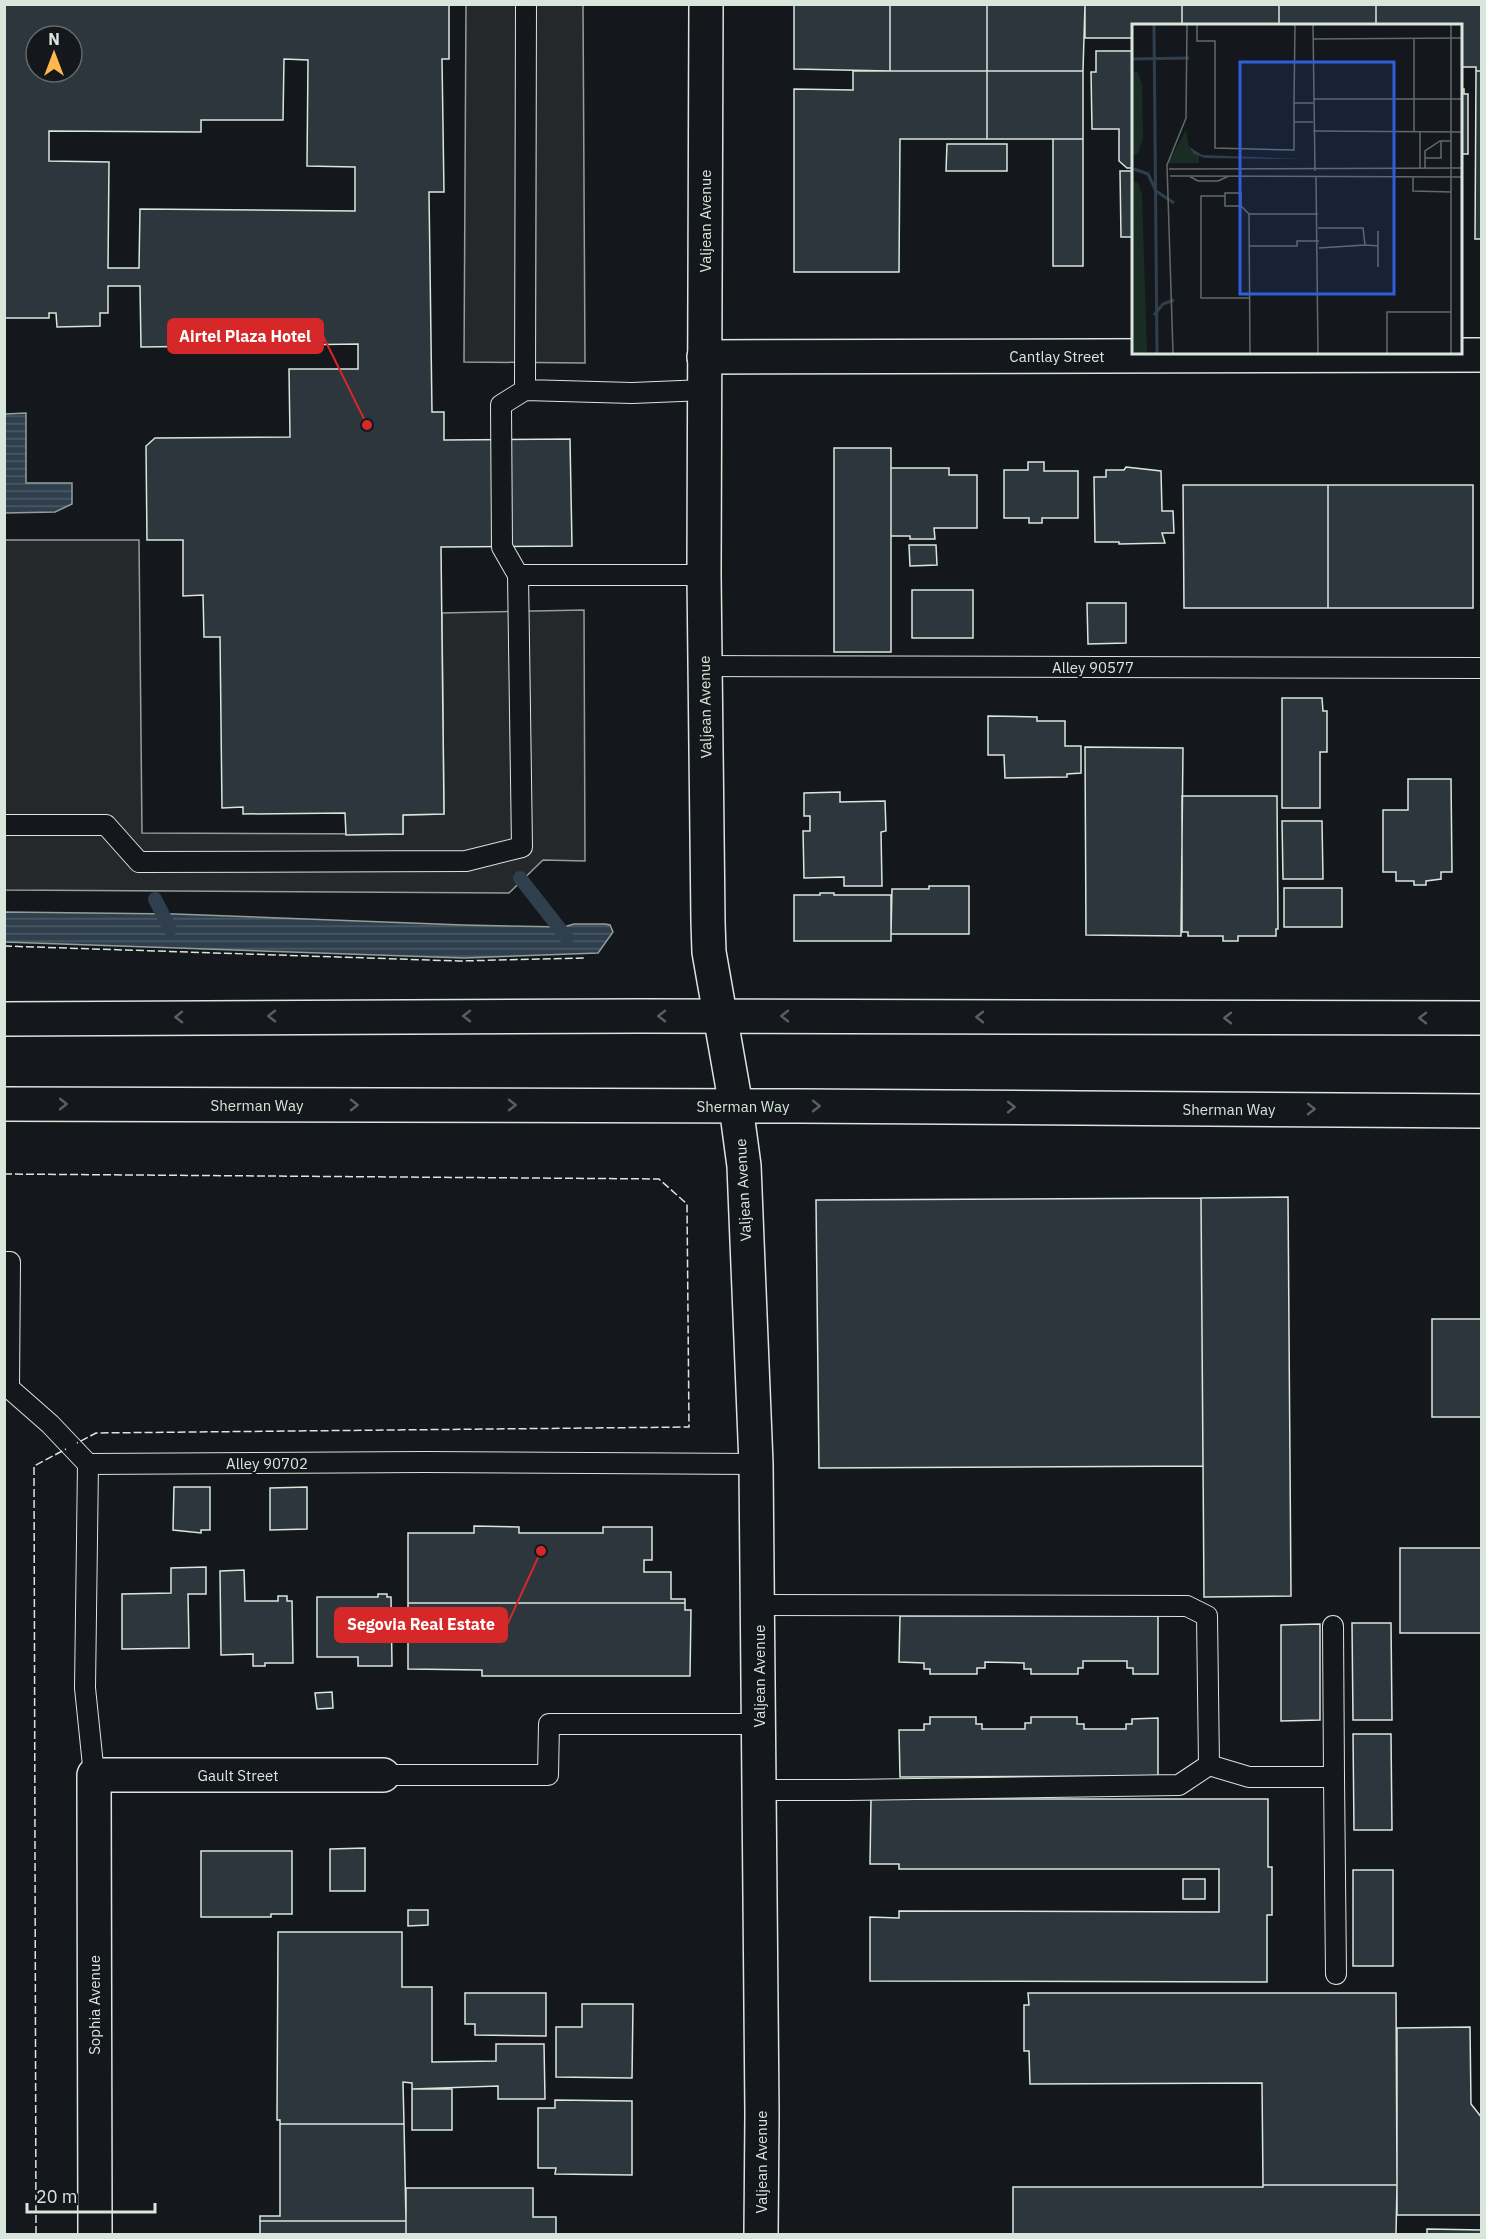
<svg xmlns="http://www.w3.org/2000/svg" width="1486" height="2239" font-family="'IBM Plex Sans',sans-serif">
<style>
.parking{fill:#24282b;stroke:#939e99;stroke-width:1.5}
.water{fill:url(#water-rules);stroke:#939e99;stroke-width:1.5}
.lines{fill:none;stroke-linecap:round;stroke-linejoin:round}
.stream{stroke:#2f3f4d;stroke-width:14}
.building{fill:#2c363c;stroke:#d8e6dc;stroke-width:1.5;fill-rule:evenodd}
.service-casing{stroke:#d8e6dc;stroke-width:22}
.minor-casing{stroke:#d8e6dc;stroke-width:36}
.secondary-casing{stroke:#d8e6dc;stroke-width:36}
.primary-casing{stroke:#d8e6dc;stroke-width:36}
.service{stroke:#14181c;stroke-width:20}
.minor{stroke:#14181c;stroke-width:33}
.secondary{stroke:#14181c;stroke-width:33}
.primary{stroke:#14181c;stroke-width:33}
.fence{stroke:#d8e6dc;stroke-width:1.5;stroke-dasharray:8 3;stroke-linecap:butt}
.oneway{stroke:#59605f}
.labels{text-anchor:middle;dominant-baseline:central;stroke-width:4.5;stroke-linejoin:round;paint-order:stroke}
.street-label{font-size:15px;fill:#d8e6dc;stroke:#14181c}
.inset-river{fill:none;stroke:#2f3f4d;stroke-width:3}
.inset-road{fill:none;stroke:#626a69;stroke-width:1.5}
.view{fill:#305dd8;fill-opacity:0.15;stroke:#305dd8;stroke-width:3}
.inset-edge{fill:none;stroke:#d8e6dc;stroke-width:3}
.leader{fill:none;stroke:#d62828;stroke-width:2}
.callout-dot{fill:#d62828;stroke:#14181c;stroke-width:2}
.callout{fill:#d62828;stroke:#d62828;stroke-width:2}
.callout-label{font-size:16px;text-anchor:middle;font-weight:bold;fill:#fff}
</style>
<defs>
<pattern id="water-rules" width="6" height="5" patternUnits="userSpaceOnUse" patternTransform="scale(1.5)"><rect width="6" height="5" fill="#2f3f4d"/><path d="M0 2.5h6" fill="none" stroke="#4c5b66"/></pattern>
</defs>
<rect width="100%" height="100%" fill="#14181c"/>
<path class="parking" d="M466,5H583L585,363L464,362Z
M5,540H139L142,833L403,834V815L444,814L442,613L584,610L585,861L543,860L509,893L5,890Z"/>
<path class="water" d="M26,413V483H72V504L55,512L5,513V414Z
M5,912L175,914L463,925L564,927L574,924H605L610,925L613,932L598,953L464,958L5,942Z"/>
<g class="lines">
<path class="stream" d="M520,878L567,938
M155,899L170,929"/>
</g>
<path class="building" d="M4,4H449V59H442L444,192H429L432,412H444V440L570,439L572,546L441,547L444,814L403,815V834L346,835L345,813L243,814V807L222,808L220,637H204L203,595L183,596V540H147L146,446L155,438L290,437L289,369H358V344L141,347L140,286H108V313H100V326L57,327L56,313H49V318H4ZM36,36H72V72H36ZM284,59L308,60L307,166L355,167V211L140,209L139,268H108L109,162L49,161V131L201,132V120H283Z
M794,4H890V71L794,69Z
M890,4H987V71H890Z
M987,4H1085L1083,71H987Z
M1085,4H1182V26H1134V38H1085Z
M1182,4H1279V26H1182Z
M1279,4H1376V26H1279Z
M1376,4H1482V71H1476V67H1460V26H1376Z
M1096,51H1134V168H1127L1119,161V129H1092L1091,72H1096Z
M853,71H987V139H900L899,272H794V89L853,90Z
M987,71H1083V139H987Z
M1476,71H1482V239H1475Z
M1460,89H1464V94H1468V154H1460Z
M1053,139H1083V266H1053Z
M947,144H1007V171H946Z
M1120,171H1134V237H1121Z
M834,448H891V652H834Z
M1028,462H1044V471H1078V518H1042V523H1029V518H1004V470H1028Z
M1126,467L1161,471L1162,511H1173L1174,533H1162L1165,543L1119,544V542H1095L1094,477H1106V470H1124Z
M891,468H949V475H977V528H934L935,539H910V536H891Z
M1183,485H1328V608H1184Z
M1328,485H1473V608H1328Z
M909,545H936L937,565L910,566Z
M912,590H973V638H912Z
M1087,603H1126V643L1088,644Z
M1282,698H1322L1323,711H1327V752H1320V808H1282Z
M988,716L1037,717V721H1065V746H1081V773L1067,774V777L1005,778L1004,755H988Z
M1085,747L1183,748L1181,936L1086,935Z
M1408,779H1451L1452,872H1441V879L1426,881V885H1414V881H1396V872H1383V810H1408Z
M840,792V802L885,801L886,831L881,832L882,886H844V877L804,878L803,831H810V816H804V793Z
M1182,796H1277L1278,929H1276V936H1238V941H1223V936H1188V932H1182Z
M1282,821H1322L1323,879H1283Z
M929,886H969V934H891L892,889H929Z
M1284,888H1342V927H1284Z
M820,893H834V895H891V941H794V895H820Z
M1288,1197L1291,1596L1204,1597L1201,1198Z
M1201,1198L1203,1466L819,1468L816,1200Z
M1432,1319H1482V1417H1432Z
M174,1487H210V1530H201V1533L173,1530Z
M307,1487V1529L270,1530V1488Z
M474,1526L519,1527V1533H603V1527H652V1560H644V1572H671V1599H685V1603H408V1533H474Z
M1400,1548H1482V1633H1400Z
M206,1567V1594H188L189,1648L122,1649V1594L171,1593V1568Z
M244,1570L245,1601H278V1596H287V1601H292L293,1663H265V1666H253V1654L221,1655L220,1571Z
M378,1594H387V1597H391L392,1666H358V1657H317V1597H378Z
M408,1603H685V1610H691L690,1676H482V1670L408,1669Z
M900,1616H1158V1674H1133V1668H1127V1661H1083V1668H1078V1674H1031V1669H1024V1663L985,1662V1668H977V1674H930V1669H924V1663L899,1662Z
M1352,1623H1391L1392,1720H1353Z
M1320,1624V1720L1281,1721V1625Z
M332,1692L333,1708L317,1709L315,1693Z
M930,1717H976V1724H982V1729H1025V1723H1031V1717H1077V1724H1084V1729H1126V1724H1132V1719L1158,1718V1776L900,1777L899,1730H924V1724H930Z
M1353,1734H1391L1392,1830H1354Z
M871,1799H1268V1867H1272V1915H1267V1982L870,1981V1917L899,1918V1911L1219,1912V1869H899V1864H870Z
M365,1848V1891H330V1849Z
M201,1851H292V1914H271V1917H201Z
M1353,1870H1393V1966H1353Z
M1183,1879H1205V1899H1183Z
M408,1910H428V1925L408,1926Z
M278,1932H402V1987H432V2062L496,2061V2044H544L545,2099H498V2086L412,2089V2083L403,2082L404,2124H280V2120H277Z
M465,1993H546V2036L475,2035V2024H465Z
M1028,1993H1396L1397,2185H1263L1262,2083L1030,2084L1029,2051H1024V2005H1029Z
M582,2004H633L632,2078L556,2077V2027H582Z
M1470,2027L1471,2104L1482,2118V2215H1397V2028Z
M412,2089H452V2130H412Z
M555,2100L632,2101V2175L555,2174L556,2168H538V2108H555Z
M280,2124H404L406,2221H260V2216H280Z
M1263,2185H1397L1396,2234H1013V2187H1263Z
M406,2188H533V2217H556V2234H406Z
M260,2221H406V2234H260Z
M1427,2229L1482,2230V2234H1427Z"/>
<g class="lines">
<defs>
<path id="service" d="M526,4L525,390L632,393L705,390
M518,575L502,547L501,405L525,390
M704,666L1482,668
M4,825H106L139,862L466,861L522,847L518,575H704
M4,1262H10L9,1388
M4,1388H9L50,1424L88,1464
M759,1605L1187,1606L1207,1616L1209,1765L1179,1785L848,1790H760
M1209,1765L1249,1777H1334L1333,1626
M94,1775L85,1688L88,1464L425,1462L756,1464
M383,1775H548L549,1724H759
M1334,1777L1336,1974"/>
<path id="minor" d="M704,357L1482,355
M736,1106L744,1166L756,1464L762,2114L761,2234
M95,2234L94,1775H383"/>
<path id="secondary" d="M706,4L704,575L708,922L709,952L736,1106"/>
<path id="primary" d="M4,1019L639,1016L1482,1018
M4,1104L800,1106L1482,1111"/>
</defs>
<use href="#service" class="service-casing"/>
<use href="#minor" class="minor-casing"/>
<use href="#secondary" class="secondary-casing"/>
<use href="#primary" class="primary-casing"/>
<use href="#service" class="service"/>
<use href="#minor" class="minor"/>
<use href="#secondary" class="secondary"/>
<use href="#primary" class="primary"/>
<path class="fence" d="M4,946L459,961L584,958
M4,1174L659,1179L687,1204L689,1427L96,1433L77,1443
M36,2234L34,1466L66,1449"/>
</g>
<defs><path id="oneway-chevron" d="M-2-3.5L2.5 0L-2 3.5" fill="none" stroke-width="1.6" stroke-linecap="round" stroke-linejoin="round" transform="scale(1.5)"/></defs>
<g class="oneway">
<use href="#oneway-chevron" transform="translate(272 1016) rotate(180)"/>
<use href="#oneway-chevron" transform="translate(467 1016) rotate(180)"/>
<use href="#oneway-chevron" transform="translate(662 1016) rotate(180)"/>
<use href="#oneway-chevron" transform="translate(785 1016) rotate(-180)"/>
<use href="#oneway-chevron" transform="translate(179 1017) rotate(179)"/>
<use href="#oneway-chevron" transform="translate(980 1017) rotate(-180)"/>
<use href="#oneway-chevron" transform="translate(1228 1018) rotate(-180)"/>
<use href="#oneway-chevron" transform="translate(1423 1018) rotate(-180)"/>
<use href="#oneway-chevron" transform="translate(63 1104)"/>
<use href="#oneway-chevron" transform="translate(354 1105)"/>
<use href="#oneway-chevron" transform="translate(512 1105)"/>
<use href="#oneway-chevron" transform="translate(816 1106)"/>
<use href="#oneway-chevron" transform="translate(1011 1107)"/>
<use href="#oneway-chevron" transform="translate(1311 1109)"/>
</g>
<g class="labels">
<g class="street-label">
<text transform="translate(705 221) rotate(-90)">Valjean Avenue</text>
<text x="1057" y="356">Cantlay Street</text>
<text x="1093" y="667">Alley 90577</text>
<text transform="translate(705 707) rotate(-91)">Valjean Avenue</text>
<text x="257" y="1105">Sherman Way</text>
<text x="743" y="1106">Sherman Way</text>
<text x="1229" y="1109">Sherman Way</text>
<text transform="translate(743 1190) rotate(-93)">Valjean Avenue</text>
<text x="267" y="1463">Alley 90702</text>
<text transform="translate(759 1676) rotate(-90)">Valjean Avenue</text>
<text x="238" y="1775">Gault Street</text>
<text transform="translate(94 2005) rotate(-90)">Sophia Avenue</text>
<text transform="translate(761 2162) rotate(-90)">Valjean Avenue</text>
</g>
</g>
<g transform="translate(1132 24)">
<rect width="330" height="330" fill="#14181c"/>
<path d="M5,47L10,60L11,115L5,131H0V50ZM54,106L57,125L67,133V139H36ZM0,157L6,159L10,171L15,329H0Z" fill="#1a2d24"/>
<path d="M56,122L70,131L171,135L73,134L62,130Z" fill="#2f3f4d"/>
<path class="inset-river" d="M22,1L25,329M0,35L57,34M2,145L16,150L24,167L42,179M22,291L31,280L42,276"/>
<path class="inset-road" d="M65,1V17H83V124L162,126V98H181M163,1L162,79H181M181,1L183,147M319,1V329M282,14V107M181,15L330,14M181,75H330M162,98V79M181,107L330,108M288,107V144M293,134H309V117M293,144V127L308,117H319M37,145L330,144M38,152L330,153M57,152L66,157H86L97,152M184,153L186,329M281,153V167L319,168M93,172H69V274H118M109,182V169H93V182H109L117,190M186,204H231L233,221L187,224M233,221L246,222V207M118,222H165V217H187M246,222V243M41,329L35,141L54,94L55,1M118,329L117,190H186M255,329V288H319"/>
<path class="view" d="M108,38H262V270H108Z"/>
<rect width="330" height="330" class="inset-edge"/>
</g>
<path class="leader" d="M367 425L323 336M541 1551L507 1625"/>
<g class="callout-dot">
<circle cx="367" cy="425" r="6"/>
<circle cx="541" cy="1551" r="6"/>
</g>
<g class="callout">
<rect x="168" y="319" width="155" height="34" rx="6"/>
<rect x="335" y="1608" width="172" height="34" rx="6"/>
</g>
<g class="callout-label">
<text x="245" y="342">Airtel Plaza Hotel</text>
<text x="421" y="1630">Segovia Real Estate</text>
</g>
<rect width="1486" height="2239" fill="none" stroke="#d8e6dc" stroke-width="12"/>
<g transform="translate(54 54)"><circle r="28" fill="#14181c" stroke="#626a69" stroke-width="1.5"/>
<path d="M0-4.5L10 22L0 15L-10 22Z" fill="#ffb74d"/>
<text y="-9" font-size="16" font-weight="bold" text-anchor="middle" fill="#d8e6dc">N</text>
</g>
<path d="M27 2203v9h128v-9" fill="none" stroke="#d8e6dc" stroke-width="3"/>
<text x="36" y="2203" font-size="18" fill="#d8e6dc" stroke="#14181c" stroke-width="4.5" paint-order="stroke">20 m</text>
</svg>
